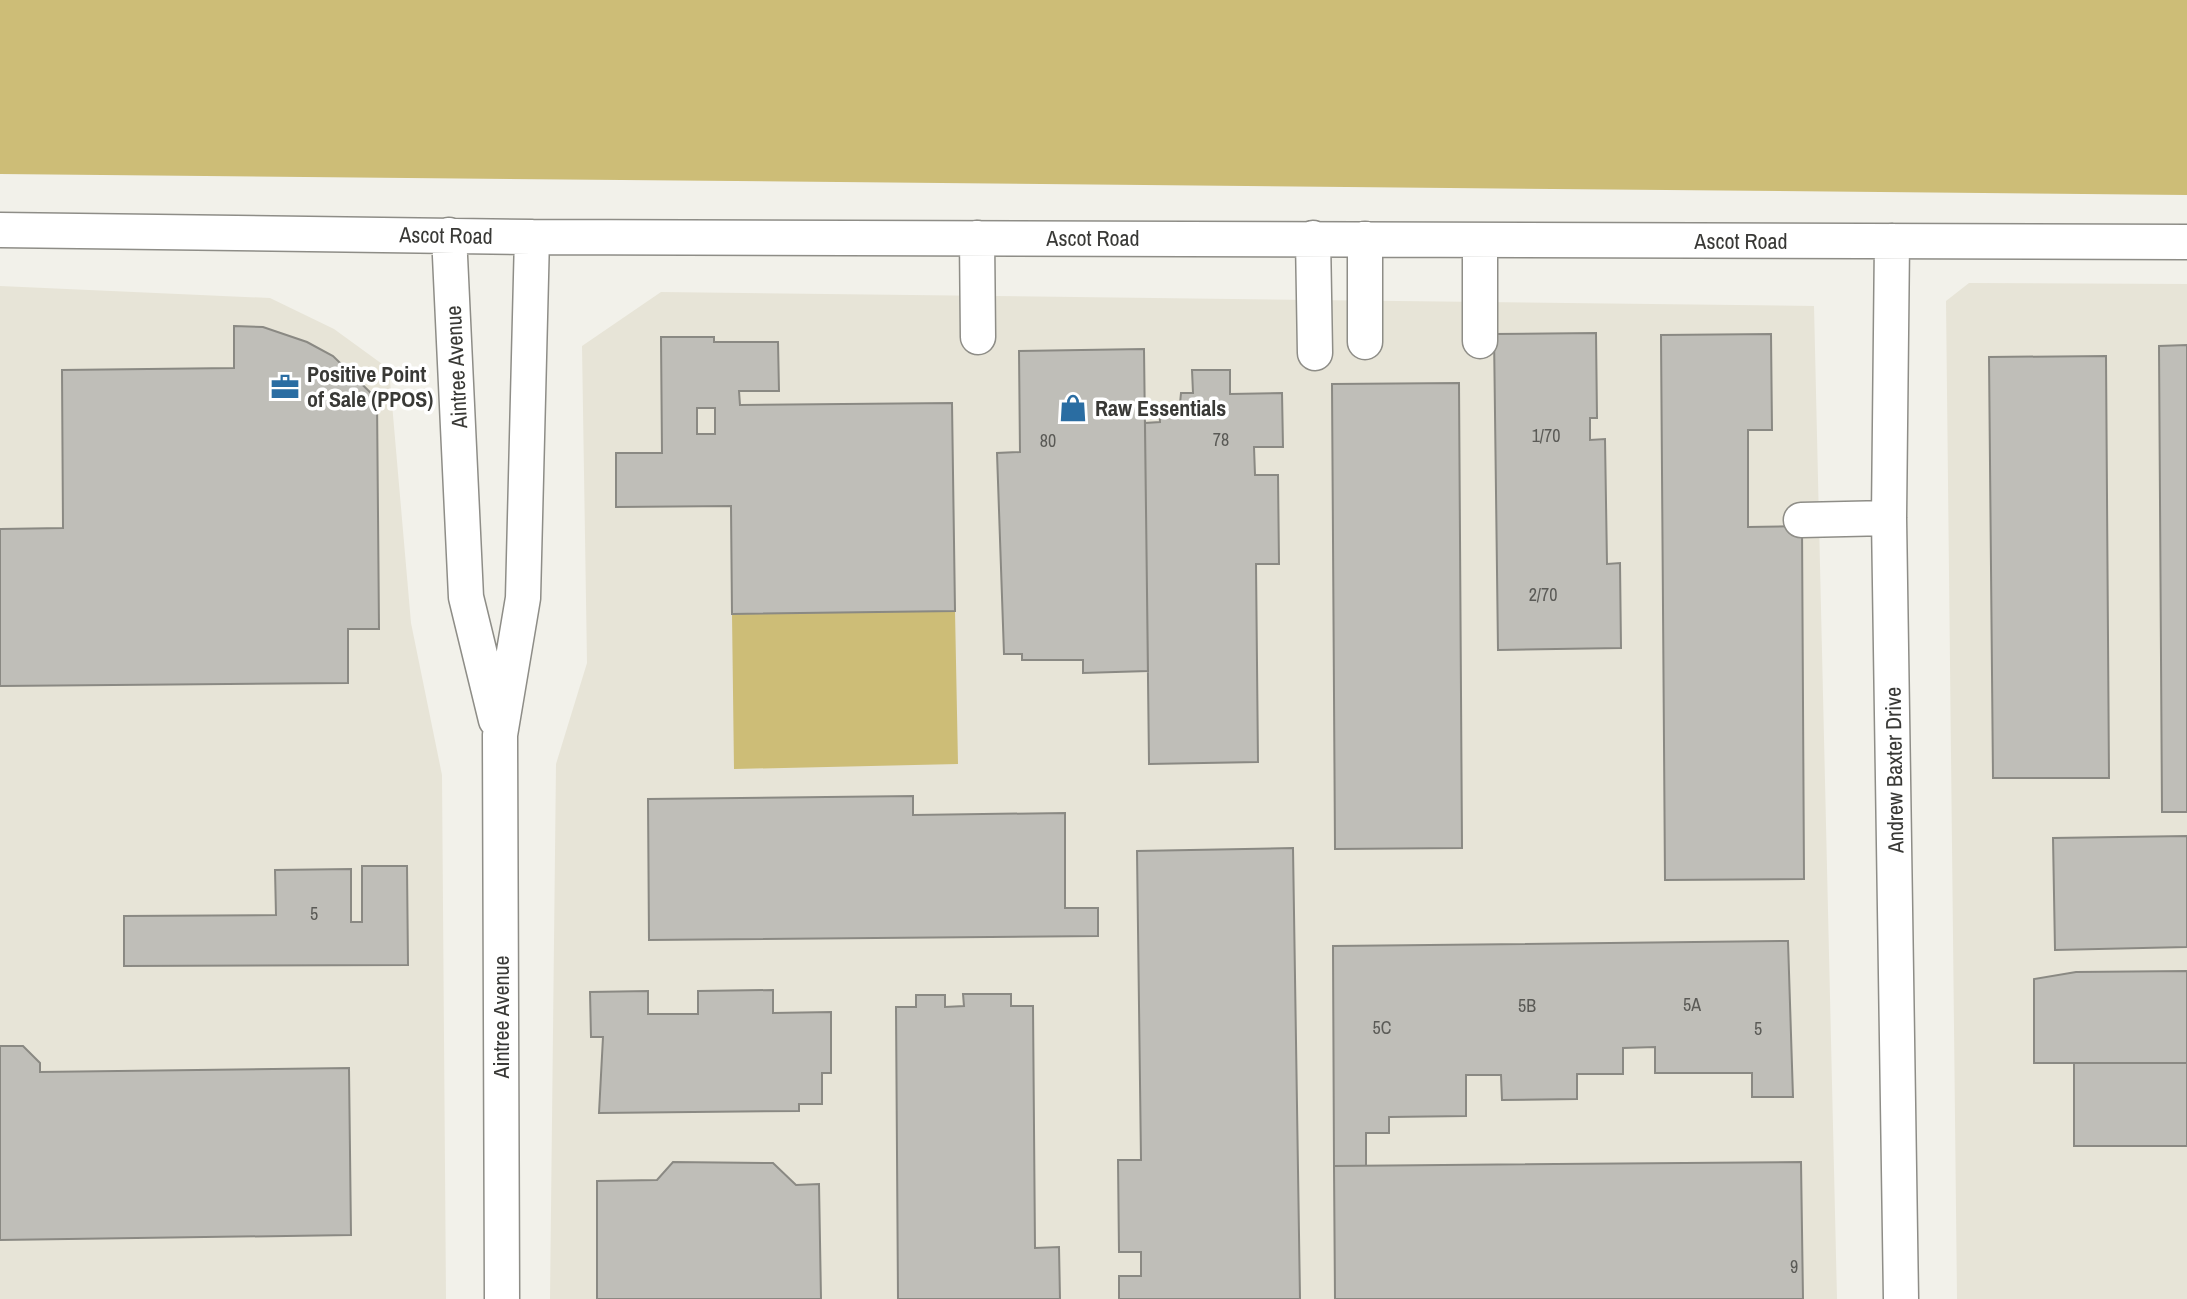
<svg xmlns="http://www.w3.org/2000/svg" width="2187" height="1299" font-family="'Archivo Narrow',sans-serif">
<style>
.built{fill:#e7e4d7}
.green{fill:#cdbd77}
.building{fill:#bfbeb8;stroke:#8a8983;stroke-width:2;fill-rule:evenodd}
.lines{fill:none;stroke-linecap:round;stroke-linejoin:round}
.minor-casing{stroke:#8e8d87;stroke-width:37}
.minor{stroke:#fff;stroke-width:34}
.labels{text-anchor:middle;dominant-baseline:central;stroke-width:7;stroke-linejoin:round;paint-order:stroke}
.number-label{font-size:18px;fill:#5a5a56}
.street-label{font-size:22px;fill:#393936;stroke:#fff}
.poi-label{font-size:22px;font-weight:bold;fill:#393936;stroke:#fff;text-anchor:start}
</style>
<rect width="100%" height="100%" fill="#f2f1ea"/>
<path class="built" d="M1969,283L2187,284V1299H1957L1946,301Z
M0,286L270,298L334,329L389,369L411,623L442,775L446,1299H0Z
M661,292L1814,306L1837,1299H550L556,764L587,663L582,346Z"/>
<path class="green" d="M0,0H2187V195L0,174Z
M955,611L958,764L734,769L732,614Z"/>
<path class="building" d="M234,326L263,327L307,342L333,356L377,399L379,629H348V683L0,686V529L63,528L62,370L234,368Z
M1596,333L1597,418H1590V440L1605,439L1607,564L1620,563L1621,648L1498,650L1494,334Z
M1771,334L1772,430H1748V527L1802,526L1804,879L1665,880L1661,335Z
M661,337H714V342H778L779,391H739L740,405L952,403L955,611L732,614L731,506L616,507V453H662ZM697,408H715V434H697Z
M2187,345V812H2162L2159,346Z
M1144,349L1148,671L1083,673V660H1022V654H1004L997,453L1020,452L1019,351Z
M2106,356L2109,778H1993L1989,357Z
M1192,370H1230V394L1282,393L1283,447H1254L1255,475H1278L1279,564H1256L1258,762L1149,764L1145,423L1160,422L1159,404H1180L1181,393H1193Z
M1459,383L1462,848L1335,849L1332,384Z
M913,796V815L1065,813V908H1098V936L649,940L648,799Z
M2187,836V947L2055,950L2053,838Z
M1293,848L1300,1299H1119V1276H1141V1252H1119L1118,1160H1141L1137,851Z
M362,866H407L408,965L124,966V916L276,915L275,870L351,869V922H362Z
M1788,941L1793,1097H1752V1073H1655V1047L1623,1048V1074H1577V1099L1502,1100L1501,1075H1466V1116L1389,1117V1133H1366V1166H1334L1333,946Z
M2187,971V1063H2034V979L2076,972Z
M773,990V1013L831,1012V1073H822V1104H799V1111L599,1113L603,1037H591L590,992L648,991V1014H698V991Z
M963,994H1011V1006H1033L1035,1248L1059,1247L1060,1299H898L896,1007H916V995H945V1007L964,1006Z
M0,1046H23L40,1063V1072L349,1068L351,1235L0,1240Z
M2074,1063H2187V1146H2074Z
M673,1162L773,1163L796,1185L819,1184L821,1299H597V1181L657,1180Z
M1801,1162L1803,1299H1335L1334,1166Z"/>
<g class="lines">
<defs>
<path id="minor" d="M0,230L532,237L2187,242
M449,235L466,597L496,720
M977,238L978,337
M1313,238L1315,353
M1365,239V342
M1480,241V341
M1892,241L1889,518L1901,1299
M1801,520L1889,518
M502,1299L500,735L523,598L532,237"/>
</defs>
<use href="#minor" class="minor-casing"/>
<use href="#minor" class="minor"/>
</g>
<defs>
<symbol id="office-bare" viewBox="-9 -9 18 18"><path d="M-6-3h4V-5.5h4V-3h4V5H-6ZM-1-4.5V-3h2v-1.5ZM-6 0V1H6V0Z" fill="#2a6da2" stroke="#fff" stroke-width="2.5" paint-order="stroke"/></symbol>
<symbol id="shop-bare" viewBox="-9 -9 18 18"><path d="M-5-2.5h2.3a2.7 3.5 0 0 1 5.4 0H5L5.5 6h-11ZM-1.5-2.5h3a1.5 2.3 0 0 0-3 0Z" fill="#2a6da2" stroke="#fff" stroke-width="2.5" paint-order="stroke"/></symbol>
</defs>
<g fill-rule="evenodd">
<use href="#office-bare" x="265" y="367" width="40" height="40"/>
<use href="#shop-bare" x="1053" y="388" width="40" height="40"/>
</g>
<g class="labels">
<g class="number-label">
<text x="1546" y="435">1/70</text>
<text x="1221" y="439">78</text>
<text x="1048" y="440">80</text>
<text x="1543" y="594">2/70</text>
<text x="314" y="913">5</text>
<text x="1692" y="1004">5A</text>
<text x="1527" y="1005">5B</text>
<text x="1382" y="1027">5C</text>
<text x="1758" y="1028">5</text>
<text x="1794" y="1266">9</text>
</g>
<g class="street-label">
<text transform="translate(446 235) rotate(1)">Ascot Road</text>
<text x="1093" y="238">Ascot Road</text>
<text x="1741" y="241">Ascot Road</text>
<text transform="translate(456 367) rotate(-93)">Aintree Avenue</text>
<text transform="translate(1894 770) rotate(-91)">Andrew Baxter Drive</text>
<text transform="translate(501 1017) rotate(-90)">Aintree Avenue</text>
</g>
<g class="poi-label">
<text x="307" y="374">Positive Point<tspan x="307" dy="25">of Sale (PPOS)</tspan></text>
<text x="1095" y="408">Raw Essentials</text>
</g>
</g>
</svg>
